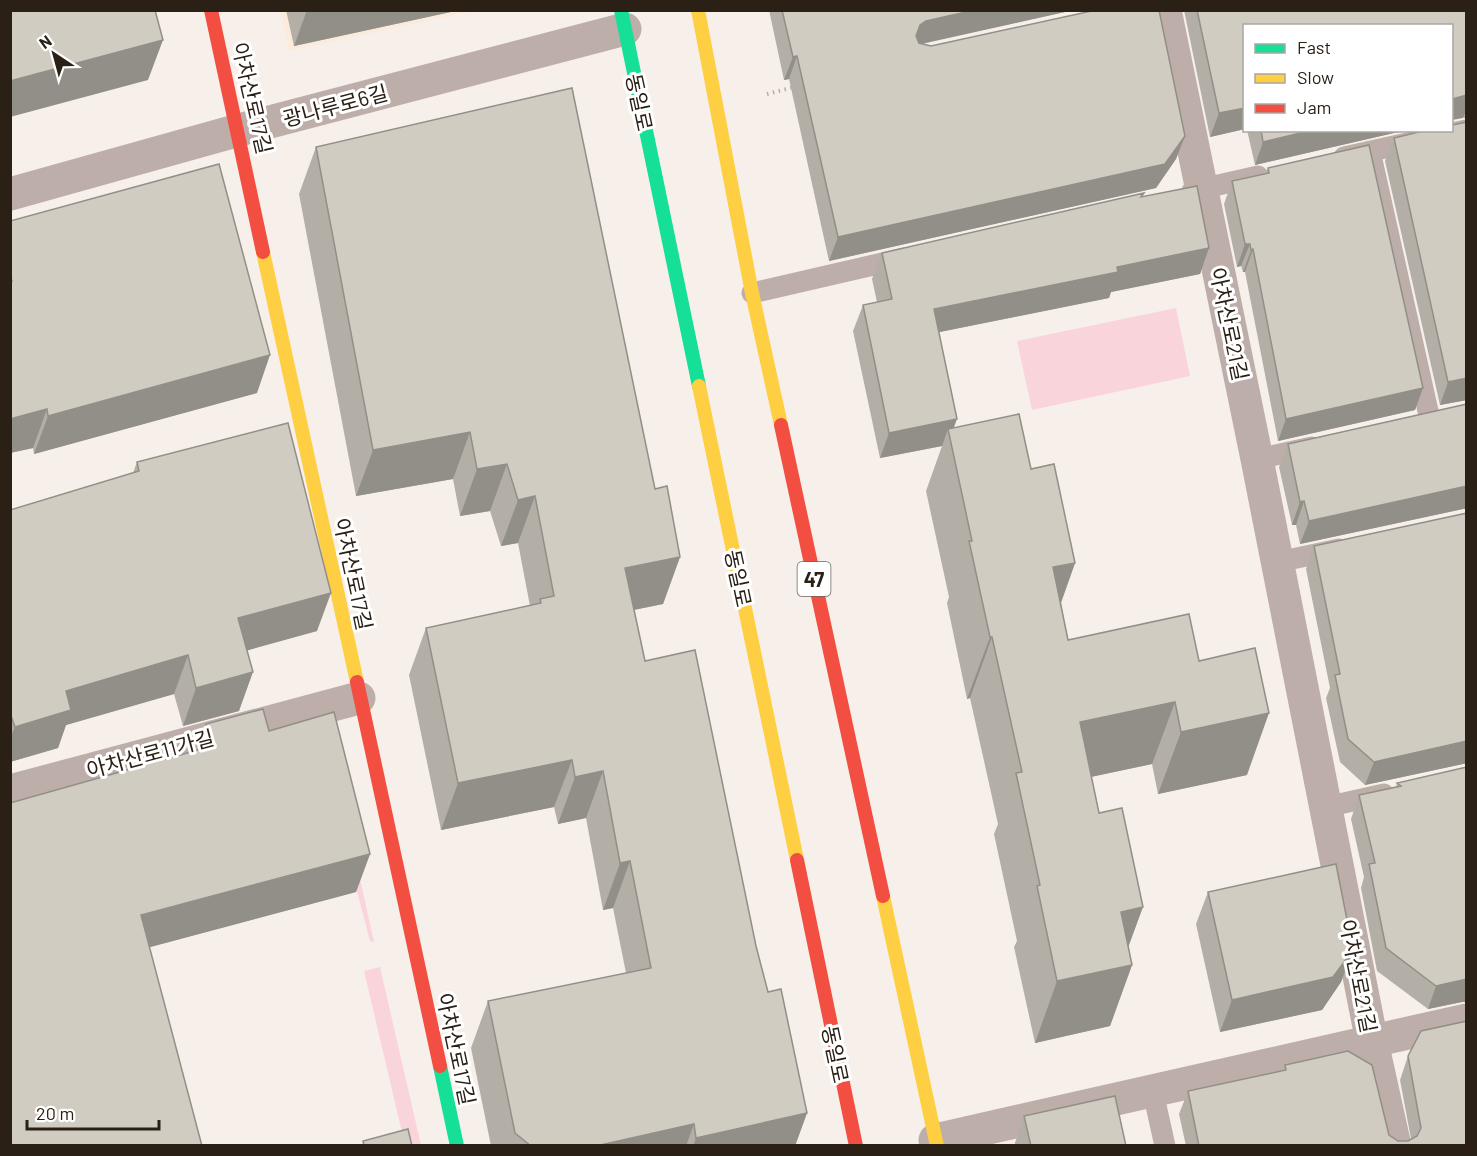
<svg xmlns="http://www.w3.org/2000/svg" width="1477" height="1156" font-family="Barlow,'Noto Sans KR',sans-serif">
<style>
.built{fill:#faebdd}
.green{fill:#f9d4da}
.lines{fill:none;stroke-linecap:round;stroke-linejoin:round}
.path{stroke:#b8ada9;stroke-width:4;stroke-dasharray:1.5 4.5;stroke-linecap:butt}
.lane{stroke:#beaea9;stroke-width:21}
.street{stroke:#beaea9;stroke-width:33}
.fast{stroke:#16e098;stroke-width:14}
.slow{stroke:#ffcf43;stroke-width:14}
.jam{stroke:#f24e42;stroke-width:14}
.wall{fill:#b3afa7}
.shaded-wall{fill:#928f88}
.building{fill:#d0ccc2;stroke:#928f88;stroke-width:1.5}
.labels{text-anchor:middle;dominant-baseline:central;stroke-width:6;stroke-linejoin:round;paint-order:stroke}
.shield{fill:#fff;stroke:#6a635b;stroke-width:1.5}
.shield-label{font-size:20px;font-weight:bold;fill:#2a2015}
.street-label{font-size:21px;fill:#2a2015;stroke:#fff}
</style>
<rect width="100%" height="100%" fill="#f7f0ea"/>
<path class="built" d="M280,10L473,11L289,51Z"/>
<path class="green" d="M1176,308L1190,376L1032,410L1017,341Z
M328,734L374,942L370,941L317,738Z
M380,967L421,1145H405L364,971Z"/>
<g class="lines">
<path class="path" d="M767,94L795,87"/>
<path class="lane" d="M1370,151L1430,420
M1344,157L1466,130
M1192,191L1258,176
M752,293L904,258
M1257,459L1312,447
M1278,562L1339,549
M1326,807L1384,794
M1153,1092L1165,1146"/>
<path class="street" d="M1165,10L1257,459L1372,1042L1395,1146
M10,194L239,130L625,29
M10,791L359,698
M935,1140L1466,1020"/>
<path class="fast" d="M621,10L699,386
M440,1066L457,1146"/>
<path class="slow" d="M698,10L752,293L781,425
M263,252L357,682
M699,386L797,860
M883,896L937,1146"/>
<path class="jam" d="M211,10L263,252
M781,425L883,896
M357,682L440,1066
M797,860L856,1146"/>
</g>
<path class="wall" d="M286,10H460L294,46Z
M769,10H1074L922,43L1185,136L1176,159L1156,188L829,261L789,79L784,80Z
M1184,10H1467V119L1245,26V129L1210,137Z
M1247,130H1407L1255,165Z
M1394,138L1467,400L1440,405L1385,161Z
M316,147L655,489L680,557L663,604L634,610L645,661L756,946L768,992L807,1113L795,1146H491L471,1048L488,1001L626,973L613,908L603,910L586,818L558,824L554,807L441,830L409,675L426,628L530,606L518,543L501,546L490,511L460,516L453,479L356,496L299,194Z
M1268,168L1423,388L1415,410L1278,441L1245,272H1243L1241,266L1237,267L1224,204L1232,181L1266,174Z
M1142,197L1209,248L1200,274L1111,292L1109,298L939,332L954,428L1031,469L1075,563L1061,603L1068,640L1199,661L1247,775L1158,794L1152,764L1091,777L1132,965L1110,1026L1035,1043L1014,947L1017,941L994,834L998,824L970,698L967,699L947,603L949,597L926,491L942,446L880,458L853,331L863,305L877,302L872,279L882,253Z
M10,221L257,393L34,454L33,448L10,453Z
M1467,404V509H1463L1300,544L1296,525H1292L1279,467L1288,444Z
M137,462L317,631L247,650L239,711L183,726L174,694L66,725L58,748L10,762V510L133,473Z
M1314,546L1463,764L1365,785L1340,762L1326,698L1330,688L1306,569Z
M206,724L269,731L370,854L356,892L150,947L10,1146L196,751Z
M1467,767L1462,1002L1428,1009L1377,971L1361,888L1364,877L1351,819L1359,795L1396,787L1397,783Z
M1208,892L1353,950L1341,982L1322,1010L1220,1032L1196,924Z
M1408,1056L1467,1146H1186L1179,1114L1188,1091L1283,1071L1285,1065L1398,1141H1408L1411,1139L1400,1080Z
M1024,1116L1126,1146H1014Z"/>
<path class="shaded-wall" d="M307,10H460L294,46Z
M975,10H1074L917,45L911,48L920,25L926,21Z
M163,40L148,80L10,117V81Z
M797,56L789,79L784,80L793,57Z
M1467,95V108L1463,118L1452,120V99Z
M1245,108V129L1210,137L1219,113Z
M1313,130H1407L1255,165L1263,142Z
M1185,136L1176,159L1156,188L829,261L838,237Z
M1245,244H1250L1241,266L1237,267Z
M1209,248L1200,274L1111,292L1109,298L925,335L934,309L1117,267Z
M1253,249L1245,272H1243L1251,250Z
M270,355L257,393L34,454L48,416Z
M1467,378V400L1440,405L1448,382Z
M1423,388L1415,410L1278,441L1286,419Z
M47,409L33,448L10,453V419Z
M957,419L950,438L948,429L942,446L880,458L889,433Z
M470,432L453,479L356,496L373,450Z
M507,464L490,511L460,516L477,469Z
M1467,486V509H1463L1300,544L1309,521Z
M535,496L518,543L501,546L518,500Z
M1304,501L1296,525H1292L1300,502Z
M680,557L663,604L608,615L625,568Z
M1075,563L1053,625V567Z
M331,593L317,631L224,657L238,618Z
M990,637H992L970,698L967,699Z
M188,655L174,694L66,725L58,748L10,762V739L15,727L66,691Z
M253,672L239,711L183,726L196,688Z
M1175,702L1152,764L1057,784L1080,722Z
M1269,713L1247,775L1158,794L1181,732Z
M1467,741V764H1463L1365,785L1374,762Z
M572,760L554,807L441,830L458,783Z
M603,771L586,818L558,824L575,777Z
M370,854L356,892L128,953L141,915Z
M630,861L613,908L603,910L620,863Z
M1143,907L1121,967L1132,965L1110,1026L1035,1043L1057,981L1121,912Z
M1353,950L1341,982L1322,1010L1220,1032L1232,1000Z
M1467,979V1002H1462L1428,1009L1436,986Z
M807,1113L795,1146H693L696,1138Z
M694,1124L686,1146H596Z"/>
<path class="building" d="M10,10H155L163,40L10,81Z
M782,10H975L926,21L920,25L916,36L919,43L931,46L1096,10H1159L1185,136L1165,164L838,237L797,56L793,57Z
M1197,10H1467V95L1452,99V26H1245V108L1219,113Z
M572,88L655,489L667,486L680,557L625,568L645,661L695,650L756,946L768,992L781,989L807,1113L696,1138L694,1124L596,1146H531L515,1133L488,1001L651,968L630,861L620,863L603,771L575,777L572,760L458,783L426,628L541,603L540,599L554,596L535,496L518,500L507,464L477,469L470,432L373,450L316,147Z
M1467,122V378L1448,382L1394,138L1427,130H1452V125Z
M1261,130H1313L1263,142Z
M1369,145L1423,388L1286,419L1253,249L1251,250L1250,244H1245L1232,181L1269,173L1268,168Z
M219,164L270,355L48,416L47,409L10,419V281H12L10,275V221Z
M1197,186L1209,248L1117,267L1118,272L934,309L957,419L889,433L863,305L892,299L882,253L1144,193L1141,197Z
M1467,404V486L1309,521L1304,501L1300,502L1288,444Z
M1019,414L1031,469L1054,464L1075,563L1053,567L1068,640L1189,614L1199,661L1255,648L1269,713L1181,732L1175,702L1080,722L1099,813L1122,808L1143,907L1121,912L1132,965L1057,981L1037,886L1040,885L1016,773L1022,772L992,637H990L969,541H972L948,429Z
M288,423L331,593L238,618L253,672L196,688L188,655L66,691L71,710L15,727L10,713V510L139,471L137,462Z
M1467,513V741L1374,762L1348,739L1335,675L1340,674L1314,546Z
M263,709L269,731L334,712L370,854L141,915L202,1146H10V803L212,746L206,724Z
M1467,767V979L1436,986L1386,948L1369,864L1375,863L1359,795L1401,786L1397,783Z
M1336,864L1353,950L1333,977L1232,1000L1208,892Z
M1467,1021V1146H1199L1188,1091L1286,1070L1285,1065L1348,1051L1372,1065L1389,1135L1398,1141H1408L1417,1136L1421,1128L1408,1056L1421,1031Z
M1115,1096L1126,1146H1031L1024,1116Z
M408,1129L412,1146H364L363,1141Z"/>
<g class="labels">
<rect class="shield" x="797.5" y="562" width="33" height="34" rx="4.5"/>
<g class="shield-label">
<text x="814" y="579">47</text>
</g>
<g class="street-label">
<text transform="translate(253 98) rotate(77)">아차산로17길</text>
<text transform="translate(640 102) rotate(78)">동일로</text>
<text transform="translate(335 105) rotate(-15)">광나루로6길</text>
<text transform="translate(1230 324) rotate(78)">아차산로21길</text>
<text transform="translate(354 574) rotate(78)">아차산로17길</text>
<text transform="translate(739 578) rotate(78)">동일로</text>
<text transform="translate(150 753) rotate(-15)">아차산로11가길</text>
<text transform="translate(1359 976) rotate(79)">아차산로21길</text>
<text transform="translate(457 1049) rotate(78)">아차산로17길</text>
<text transform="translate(836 1054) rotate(78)">동일로</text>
</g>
</g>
<rect width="1477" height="1156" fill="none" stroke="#2a2015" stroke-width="24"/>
<rect x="1243" y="24" width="210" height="108" fill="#ffffff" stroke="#aaa6a1" stroke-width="1.5"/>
<rect x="1255" y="44" width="30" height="9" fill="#16e098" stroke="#aaa6a1" stroke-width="1.5"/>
<text x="1297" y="54" font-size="18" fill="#2a2015">Fast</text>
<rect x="1255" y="74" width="30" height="9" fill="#ffcf43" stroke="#aaa6a1" stroke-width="1.5"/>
<text x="1297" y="84" font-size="18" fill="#2a2015">Slow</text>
<rect x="1255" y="104" width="30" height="9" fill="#f24e42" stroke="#aaa6a1" stroke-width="1.5"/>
<text x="1297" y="114" font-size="18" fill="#2a2015">Jam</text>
<g transform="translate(54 54) rotate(324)" stroke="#ffffff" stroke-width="4.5" paint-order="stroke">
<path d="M0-4.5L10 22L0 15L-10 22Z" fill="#2a2015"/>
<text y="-9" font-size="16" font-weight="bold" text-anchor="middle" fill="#2a2015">N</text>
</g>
<path d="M27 1120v9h132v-9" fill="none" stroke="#2a2015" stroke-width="3"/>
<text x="36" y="1120" font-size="18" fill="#2a2015" stroke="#ffffff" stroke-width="4.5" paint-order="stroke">20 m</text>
</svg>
